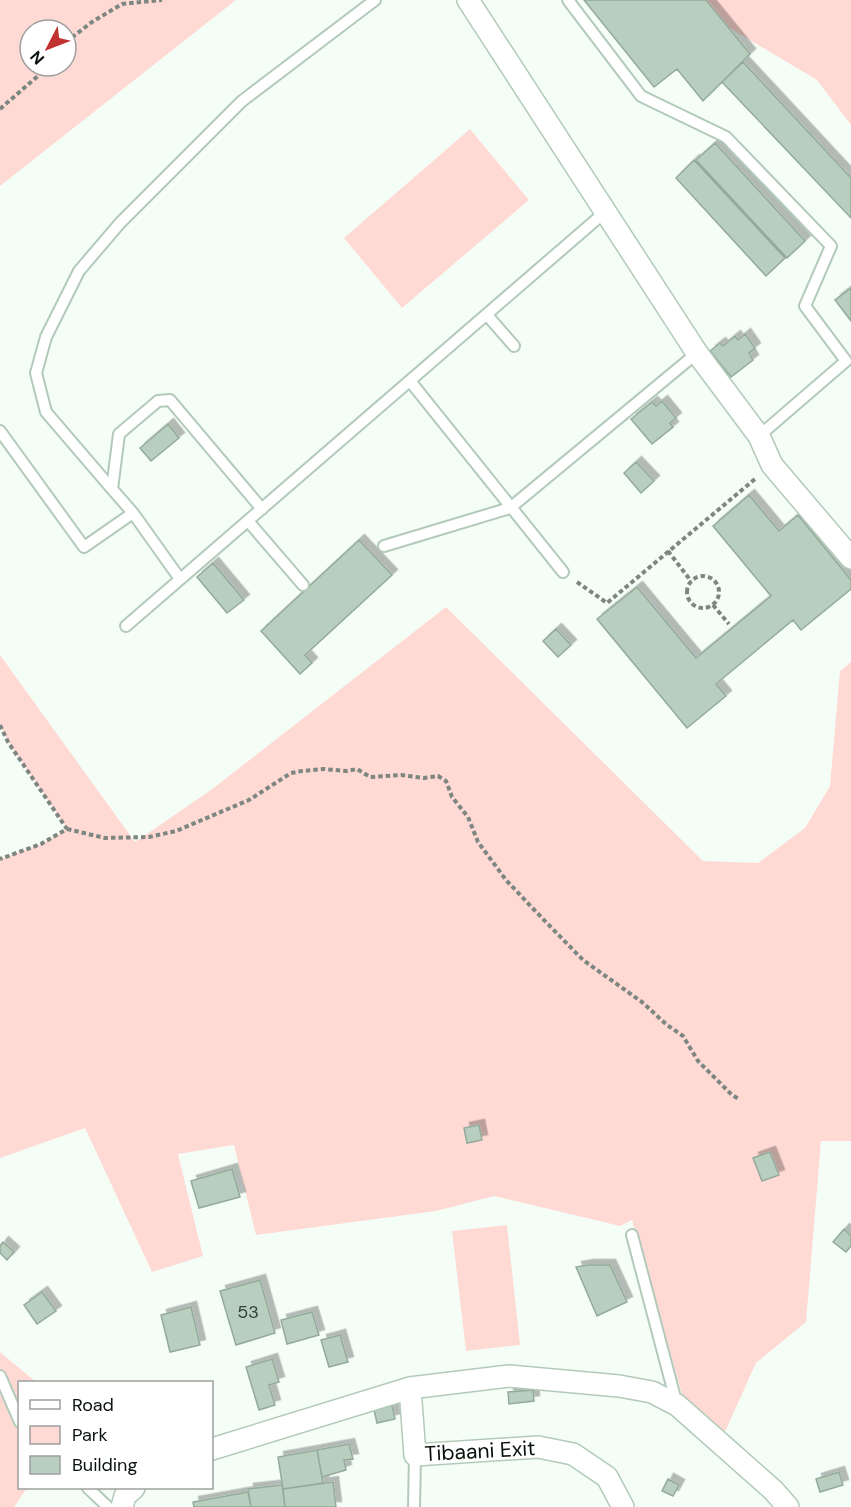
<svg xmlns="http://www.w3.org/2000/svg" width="851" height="1507" font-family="'DM Sans',sans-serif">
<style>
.green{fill:#ffdad5;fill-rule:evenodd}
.building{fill:#b8cebf;stroke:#94aa9b;stroke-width:1.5;filter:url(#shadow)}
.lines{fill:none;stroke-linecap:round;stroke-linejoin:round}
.lane-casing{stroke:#b3caba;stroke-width:14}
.street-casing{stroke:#b3caba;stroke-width:24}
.path{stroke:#7d8680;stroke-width:4;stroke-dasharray:4.5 3;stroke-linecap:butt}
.lane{stroke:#fff;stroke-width:10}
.street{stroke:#fff;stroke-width:21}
.labels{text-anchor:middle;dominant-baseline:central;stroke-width:4.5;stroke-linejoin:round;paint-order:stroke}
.number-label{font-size:18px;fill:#354039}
.street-label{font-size:21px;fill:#09110c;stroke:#fff}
</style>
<defs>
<filter id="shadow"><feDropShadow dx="5.5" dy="-5.5" stdDeviation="0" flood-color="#0004"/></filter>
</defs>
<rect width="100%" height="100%" fill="#f4fef7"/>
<path class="green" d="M0,0H236L0,186ZM30,30H66V66H30Z
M706,0H851V125L817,80L728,27Z
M470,129L529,200L402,308L344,238Z
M446,607L703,861L758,863L805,828L830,786L840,671L851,662V1141H821L806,1322L756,1363L724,1434L684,1401L632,1220L620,1226L494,1196L436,1211L256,1235L234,1145L178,1154L203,1256L152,1272L85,1128L0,1158V859L41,844L67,829L8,742L0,725V655L135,842L211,790Z
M507,1225L520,1345L466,1351L452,1231Z
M0,1352L36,1382H20V1488H27L14,1507H0Z"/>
<path class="building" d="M584,0H706L750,54L703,101L677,69L654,87Z
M743,62L851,178V218L722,82Z
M715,143L805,241L787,258L696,160Z
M694,160L785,258L766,276L676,178Z
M851,288V321L835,300Z
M745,334L755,348L749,353L753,360L731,377L710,351L720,343L723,346L735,336L738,340Z
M662,401L676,418L670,423L673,427L652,444L631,419L652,402L656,406Z
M168,424L179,438L151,461L140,448Z
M636,462L654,481L641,493L624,473Z
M749,495L779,531L798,515L851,580V589L801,630L793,620L716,684L726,696L687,728L597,619L637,587L696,658L771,596L713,526Z
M359,540L392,575L305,655L312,663L300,674L261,631Z
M213,563L244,600L227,613L197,577Z
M556,629L571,645L558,657L543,641Z
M479,1125L482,1140L467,1143L464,1128Z
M770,1152L779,1175L762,1181L753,1158Z
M232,1169L240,1197L199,1208L191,1181Z
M844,1229L851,1236V1246L846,1252L833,1242Z
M3,1242L14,1252L7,1260L0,1253V1246Z
M588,1265H610L627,1302L597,1316L576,1267Z
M260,1280L275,1333L236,1345L220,1291Z
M42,1292L56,1311L37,1324L24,1305Z
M191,1307L200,1345L170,1352L161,1315Z
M312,1312L319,1335L287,1344L281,1320Z
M340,1335L348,1362L329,1367L321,1340Z
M272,1359L279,1382L269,1385L275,1405L259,1410L246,1367Z
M533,1390L534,1401L509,1404L508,1392Z
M392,1405L395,1419L377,1423L374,1410Z
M349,1444L353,1459L344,1460L346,1470L322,1477L317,1450Z
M317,1450L323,1483L283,1489L278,1457Z
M839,1472L843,1485L820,1492L816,1479Z
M668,1479L679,1485L673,1496L662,1491Z
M333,1482L336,1507H285L283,1489Z
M282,1485L285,1507H251L248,1489Z
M248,1492L251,1507H194L193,1502Z"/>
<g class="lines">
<defs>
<path id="lane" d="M568,0L641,96L726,137L831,246L805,306L846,361L759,436
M487,315L514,346
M410,381L563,572
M0,431L84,547L133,513
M112,489L46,412L36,373L46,337L79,271L120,223L242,101L375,0
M248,521L303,585
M384,546L510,508L697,353
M180,579L133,513L112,489L119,434L158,401L170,400L262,509
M126,626L605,212
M632,1235L677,1405
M0,1376L20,1422
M88,1488L108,1507
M414,1507L415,1455"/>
<path id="street" d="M468,0L697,353L759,436L772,465L851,558
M410,1388L415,1455L538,1447L573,1454L607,1477L623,1507
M212,1449L410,1388L509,1376L619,1386L652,1392L677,1405L773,1490L788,1507
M122,1507L125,1496L134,1488"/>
</defs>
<use href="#lane" class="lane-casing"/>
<use href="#street" class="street-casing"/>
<path class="path" d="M66,42L92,22L122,4L162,0
M0,109L39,75L44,66
M668,551L691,581
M687 592a16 16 0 1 1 32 0a16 16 0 1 1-32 0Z
M577,582L607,603L755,479
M713,605L729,624
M0,725L8,742L67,829L41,844L0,859
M67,829L105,838L149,837L176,831L249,800L291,773L302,771L324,769L346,771L357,769L370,777L401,775L424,778L438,776L446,781L452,797L468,817L478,842L506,880L542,918L583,960L642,1002L667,1025L683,1036L698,1061L732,1095L739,1099"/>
<use href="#lane" class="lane"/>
<use href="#street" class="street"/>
</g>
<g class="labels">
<g class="number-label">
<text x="248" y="1312">53</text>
</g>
<g class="street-label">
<text transform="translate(480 1451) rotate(-3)">Tibaani Exit</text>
</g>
</g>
<rect x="18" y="1381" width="195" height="108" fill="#ffffff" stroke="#9da09e" stroke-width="1.5"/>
<rect x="30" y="1400" width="30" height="9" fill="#ffffff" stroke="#9da09e" stroke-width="1.5"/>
<text x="72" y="1411" font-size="18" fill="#09110c">Road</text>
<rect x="30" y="1426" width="30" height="18" fill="#ffdad5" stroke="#9da09e" stroke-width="1.5"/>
<text x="72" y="1441" font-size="18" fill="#09110c">Park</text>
<rect x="30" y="1456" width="30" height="18" fill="#b8cebf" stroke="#9da09e" stroke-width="1.5"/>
<text x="72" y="1471" font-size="18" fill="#09110c">Building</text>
<g transform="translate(48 48) rotate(228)"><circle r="28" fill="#ffffff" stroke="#9da09e" stroke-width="1.5"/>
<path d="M0-4.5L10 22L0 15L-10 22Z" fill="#c0322f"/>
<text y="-9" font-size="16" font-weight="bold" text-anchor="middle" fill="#09110c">N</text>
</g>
</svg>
